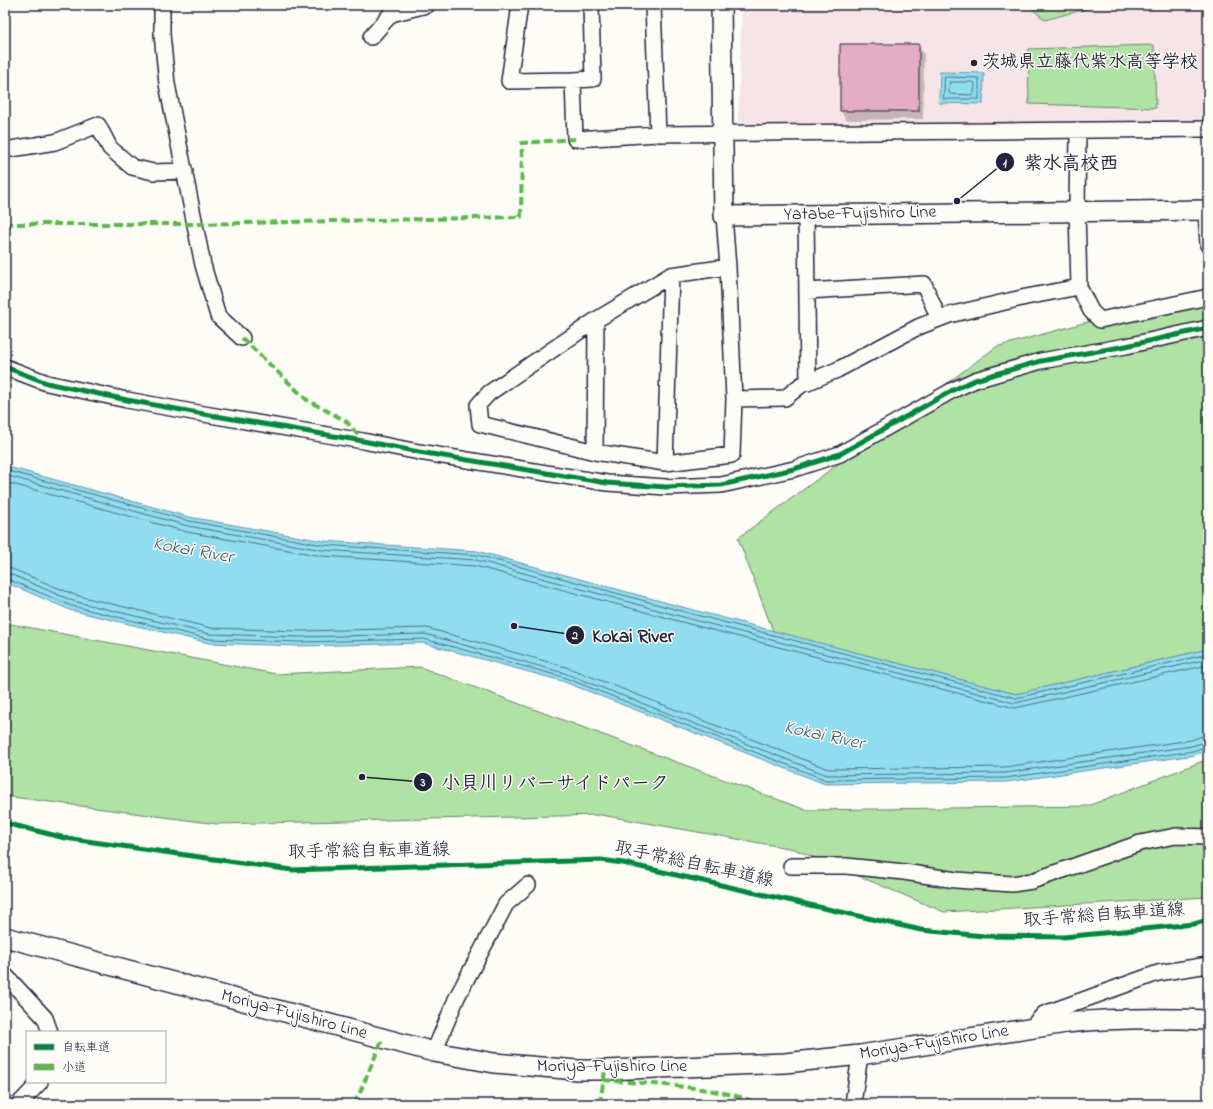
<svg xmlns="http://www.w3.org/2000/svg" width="1213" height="1109" font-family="'Indie Flower','Klee One',sans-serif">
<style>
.built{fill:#f6e4e7}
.green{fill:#b0e2a3;stroke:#69826f}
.water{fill:#90ddef;stroke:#6492a7}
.shadow{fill:#0003}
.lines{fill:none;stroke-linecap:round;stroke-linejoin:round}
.shore{stroke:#4e6d83;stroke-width:1}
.building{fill:#e4adc3;stroke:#22223b}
.minor-casing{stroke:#22223b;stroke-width:18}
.major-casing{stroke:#22223b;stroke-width:22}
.minor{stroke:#fdfcf7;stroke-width:15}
.major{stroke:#fdfcf7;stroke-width:19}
.quiet{stroke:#58b947;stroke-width:4;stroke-dasharray:8 4;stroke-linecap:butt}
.cycleway-casing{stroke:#fdfcf7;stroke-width:8}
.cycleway{stroke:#00873e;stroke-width:5}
.poi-dot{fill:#22223b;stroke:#fdfcf7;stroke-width:1.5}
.labels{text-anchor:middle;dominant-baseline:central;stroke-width:3;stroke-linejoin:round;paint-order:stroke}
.poi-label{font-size:18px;font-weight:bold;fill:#22223b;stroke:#fdfcf7;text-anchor:start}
.street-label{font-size:18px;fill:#22223b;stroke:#fdfcf7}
.water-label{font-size:19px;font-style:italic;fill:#435a71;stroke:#fdfcf7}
.leader{fill:none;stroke:#22223b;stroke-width:1.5}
.callout-dot{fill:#22223b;stroke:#fdfcf7;stroke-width:1.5}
.mark-label{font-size:12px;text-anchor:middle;font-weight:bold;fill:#fff}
.callout-label{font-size:19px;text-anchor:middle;font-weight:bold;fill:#22223b;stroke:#fdfcf7;stroke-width:3;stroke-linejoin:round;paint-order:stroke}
</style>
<rect width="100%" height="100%" fill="#fdfcf7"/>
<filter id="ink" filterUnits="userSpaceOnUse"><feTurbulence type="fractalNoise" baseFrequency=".025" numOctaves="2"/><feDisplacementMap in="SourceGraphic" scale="8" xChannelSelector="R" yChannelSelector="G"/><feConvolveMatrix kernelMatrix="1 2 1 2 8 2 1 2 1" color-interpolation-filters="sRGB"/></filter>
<g filter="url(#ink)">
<path class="built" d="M742,5H1208V121L738,124Z"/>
<path class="green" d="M1028,5H1100L1045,20Z
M1154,45L1156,108L1029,104L1028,49Z
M1208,289V649L1016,694L773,631L738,538L996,347Z
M5,623L276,674L420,667L806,810L1088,806L1208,759V897L944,912L794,849L601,815L217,824L5,796Z"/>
<path class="water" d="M940,72L984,73L983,104L939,103Z
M5,466L189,517L323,541L477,551L697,611L1016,694L1208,649V749L1195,755L1006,782L825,784L562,681L423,643L300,646L209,643L70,610L5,582Z"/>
<path class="shadow" d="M863,5H873L868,10Z
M918,45L924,54L923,119L846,120L841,111Z"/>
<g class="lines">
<path class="shore" d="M945,77L979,78V99H944Z
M950,82H974L975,84L974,93L973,95L950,94L949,92Z
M5,470L189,521L323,545L477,555L696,615L1016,698L1208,654
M5,475L188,526L322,550L476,560L694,620L1015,703L1208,659
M5,482L187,532L322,556L475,566L693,625L1015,708L1208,665
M5,567L12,569L75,595L211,628L300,631L427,628L566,667L828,769L1005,767L1191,740L1202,736L1208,735
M5,573L10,574L73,601L210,634L300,637L425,634L564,673L827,775L1005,773L1192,746L1208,741
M5,578L72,606L209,639L300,642L424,639L563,677L826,780L1006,778L1193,751L1208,746"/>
</g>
<path class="building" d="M840,44H919V111H840Z"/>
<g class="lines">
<defs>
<path id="minor" d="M162,5V34L167,84L203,265L218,316L242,338
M520,5L509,81L573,80L575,139L658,134L1208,129
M653,5L658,134
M391,14L427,5
M371,37L391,14L392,5
M573,80L593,79L591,5
M1078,131L1077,210L1079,287L1091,311L1100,320L1208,297
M5,150L55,142L98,125L110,148L132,167L153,172L185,171
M1206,210L1208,245
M806,215L808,383
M724,216L728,267L734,399L785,398L801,385L837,370L918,327L949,315L1026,297L1079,287
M728,267L671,275L596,320L489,393L478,405L480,424L595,452L665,463L732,455L734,399
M807,291L924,284L939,319
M5,367L47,383L127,400L198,413L363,441L419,452L607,483L666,487L721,485L794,469L840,454L953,390L975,380L1041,361L1126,346L1208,328
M595,452L596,320
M665,463L671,275
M791,866H846L904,872L956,880L1012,884L1032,881L1140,843L1176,836L1208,837
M5,975L45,1018L50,1032
M1030,1029L1044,1014L1158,973L1208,965
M434,1052L457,997L506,904L528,885
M19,1104L40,1082
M853,1104L860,1055"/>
<path id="major" d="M721,5L724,216L1208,210
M5,937L434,1052L494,1063L577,1070H605L785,1063L860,1055L1066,1023C1114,1018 1160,1018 1208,1020"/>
</defs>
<use href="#minor" class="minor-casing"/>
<use href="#major" class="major-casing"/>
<use href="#minor" class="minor"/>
<use href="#major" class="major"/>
<path class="quiet" d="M5,224H195L521,217L522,143L575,139
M242,338L307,400L346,421L363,441
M603,1080C656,1085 712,1085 761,1104
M355,1104L383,1038
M600,1104L605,1070"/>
<defs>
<path id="cycleway" d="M5,367L47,383L127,400L198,413L363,441L419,452L607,483L666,487L721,485L794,469L840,454L953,390L975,380L1041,361L1126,346L1208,328
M5,823L65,838L292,870L601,860L623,863L921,930L984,936L1063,937L1194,924L1208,920"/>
</defs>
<use href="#cycleway" class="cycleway-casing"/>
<use href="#cycleway" class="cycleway"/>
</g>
</g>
<circle class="poi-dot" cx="974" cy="63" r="4"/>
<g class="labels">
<g class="poi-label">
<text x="982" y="63">茨城県立藤代紫水高等学校</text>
</g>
<g class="street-label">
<text transform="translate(860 214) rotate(-1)">Yatabe-Fujishiro Line</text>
<text transform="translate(369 852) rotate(-1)">取手常総自転車道線</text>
<text transform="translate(694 865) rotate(12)">取手常総自転車道線</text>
<text transform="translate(1104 916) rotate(-4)">取手常総自転車道線</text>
<text transform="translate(294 1015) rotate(15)">Moriya-Fujishiro Line</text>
<text transform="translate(934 1043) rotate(-9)">Moriya-Fujishiro Line</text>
<text x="612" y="1067">Moriya-Fujishiro Line</text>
</g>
<g class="water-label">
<text transform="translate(193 551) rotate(10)">Kokai River</text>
<text transform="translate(824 736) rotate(12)">Kokai River</text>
</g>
</g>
<path class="leader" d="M957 201L1005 162M514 626L575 635M362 777L423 782"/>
<g class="callout-dot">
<circle cx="957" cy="201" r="4"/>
<circle cx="514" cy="626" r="4"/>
<circle cx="362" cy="777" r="4"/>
<circle cx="1005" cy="162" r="10"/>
<circle cx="575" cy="635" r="10"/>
<circle cx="423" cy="782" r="10"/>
</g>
<g class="mark-label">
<text x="1005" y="167">1</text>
<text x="575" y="639">2</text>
<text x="423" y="786">3</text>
</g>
<g class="callout-label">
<text x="1071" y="169">紫水高校西</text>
<text x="633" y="642">Kokai River</text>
<text x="555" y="789">小貝川リバーサイドパーク</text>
</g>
<rect width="1213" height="1109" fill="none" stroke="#fdfcf7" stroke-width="20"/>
<rect x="10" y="10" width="1193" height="1089" fill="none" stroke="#22223b" stroke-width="1.5" filter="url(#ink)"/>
<rect x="26" y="1031" width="140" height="52" fill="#fdfcf7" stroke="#a5a5ac"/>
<rect x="34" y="1044" width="20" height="6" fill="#00873e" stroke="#a5a5ac"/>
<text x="62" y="1051" font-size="12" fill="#22223b">自転車道</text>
<rect x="34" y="1064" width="20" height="6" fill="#58b947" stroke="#a5a5ac"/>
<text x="62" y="1071" font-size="12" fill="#22223b">小道</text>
</svg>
